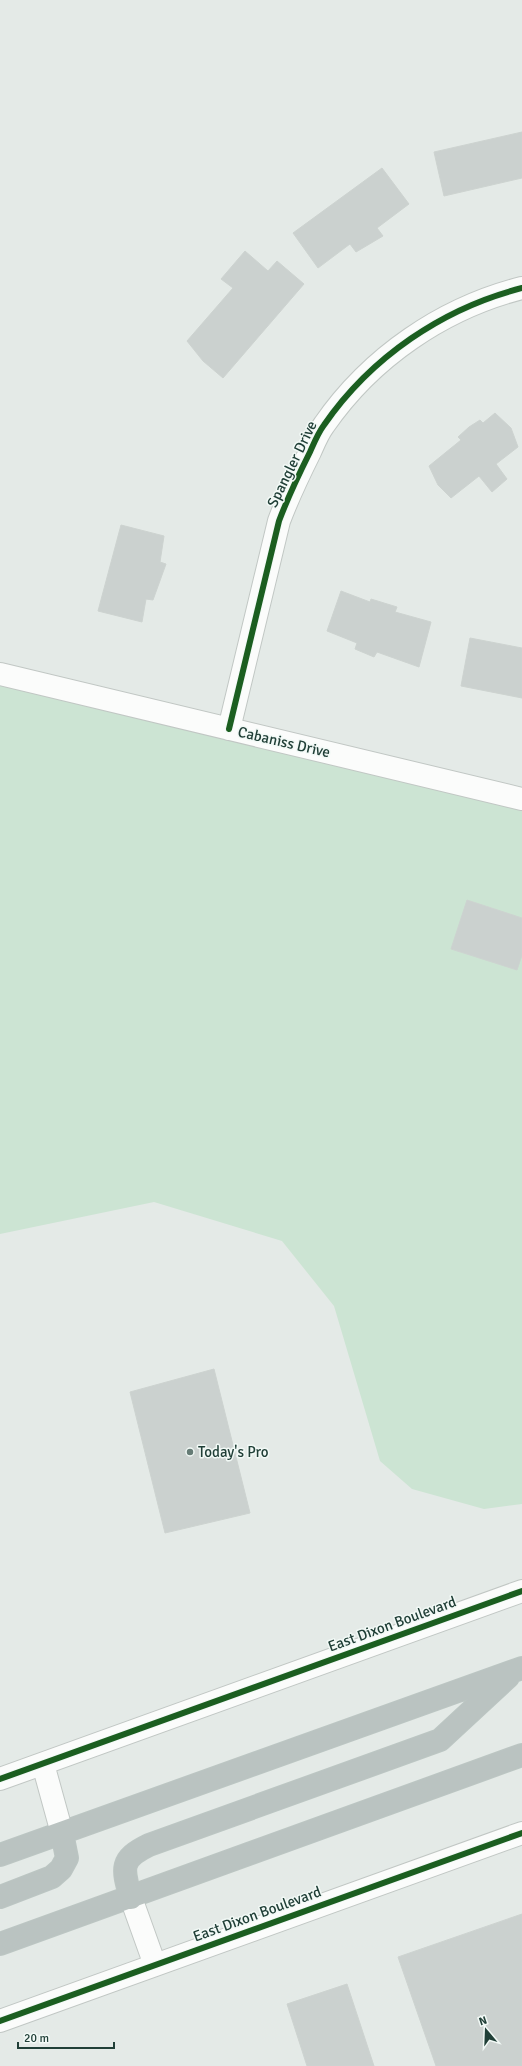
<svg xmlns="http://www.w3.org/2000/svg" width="522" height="2066" font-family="Signika,sans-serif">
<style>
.green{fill:#cce4d3}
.building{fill:#cbd1cf;stroke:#cdd3d0}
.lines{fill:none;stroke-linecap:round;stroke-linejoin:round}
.street-casing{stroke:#c1c7c4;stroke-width:24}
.highway-casing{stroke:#bcc6c3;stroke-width:24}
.street{stroke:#fbfcfb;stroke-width:22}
.highway{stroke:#bac3c1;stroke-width:22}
.cycleway-casing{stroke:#f2f9f6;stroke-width:8}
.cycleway{stroke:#1b5e20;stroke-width:6}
.poi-dot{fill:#657b75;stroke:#f2f9f6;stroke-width:1.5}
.labels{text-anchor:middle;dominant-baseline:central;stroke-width:3;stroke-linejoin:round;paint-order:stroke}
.street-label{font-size:15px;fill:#203f37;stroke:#f2f9f6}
.poi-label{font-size:15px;fill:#203f37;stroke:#f2f9f6;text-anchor:start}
</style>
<rect width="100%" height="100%" fill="#e4eae7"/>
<path class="green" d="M0,674L522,799V1504L484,1509L412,1489L380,1461L334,1306L282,1241L154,1202L0,1234Z"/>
<path class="building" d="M522,132V178L444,196L434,152Z
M382,168L409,204L377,228L383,236L356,252L350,244L318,268L293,233Z
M245,251L268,271L277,261L304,284L223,378L203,361L187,341L233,288L221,279Z
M495,413L511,428L518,447L496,464L507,479L492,492L479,476L451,498L438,485L429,466L461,440L458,437L469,427L480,420L483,423Z
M121,525L164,536L160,562L166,564L153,600L146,599L142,622L98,611Z
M341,591L370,602L371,599L397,607L395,612L431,622L419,667L377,652L374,657L355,649L357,643L327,631Z
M470,638L522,648V698L461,686Z
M467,900L522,918V955L517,970L451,949Z
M214,1369L250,1513L165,1533L130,1392Z
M522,1914V2066H436L398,1957Z
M347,1984L374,2066H307L287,2004Z"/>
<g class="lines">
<defs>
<path id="street" d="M0,674L522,799
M229,729L279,521C288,497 299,474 310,452C314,443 318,433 324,425C371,357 443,308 522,288
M43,1764L62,1833
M0,1779L522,1591
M131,1898L155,1965
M0,2021L522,1833"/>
<path id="highway" d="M0,1855L522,1668
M0,1897L52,1877L61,1869L67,1858L62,1833
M131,1898C122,1868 120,1859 149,1845L440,1740L508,1677
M0,1944L522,1755"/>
</defs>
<use href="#street" class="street-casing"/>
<use href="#highway" class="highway-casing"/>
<use href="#street" class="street"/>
<use href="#highway" class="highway"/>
<defs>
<path id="cycleway" d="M229,729L279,521C288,497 299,474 310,452C314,443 318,433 324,425C371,357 443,308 522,288
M0,1779L522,1591
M0,2021L522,1833"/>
</defs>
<use href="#cycleway" class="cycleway-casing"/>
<use href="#cycleway" class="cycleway"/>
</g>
<circle class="poi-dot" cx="190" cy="1452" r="4"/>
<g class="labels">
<g class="street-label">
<text transform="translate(292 464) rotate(-64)">Spangler Drive</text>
<text transform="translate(284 742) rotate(13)">Cabaniss Drive</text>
<text transform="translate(392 1624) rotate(-20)">East Dixon Boulevard</text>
<text transform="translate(257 1914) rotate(-20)">East Dixon Boulevard</text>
</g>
<g class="poi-label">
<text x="198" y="1452">Today's Pro</text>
</g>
</g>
<g transform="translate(486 2030) rotate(341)" stroke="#f2f9f6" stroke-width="3" paint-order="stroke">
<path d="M0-3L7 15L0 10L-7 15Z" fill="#203f37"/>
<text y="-6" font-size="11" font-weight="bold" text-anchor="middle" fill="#203f37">N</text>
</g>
<path d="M18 2042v6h96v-6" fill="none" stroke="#203f37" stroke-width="2"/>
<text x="24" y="2042" font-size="12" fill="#203f37" stroke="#f2f9f6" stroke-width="3" paint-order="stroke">20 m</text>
</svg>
